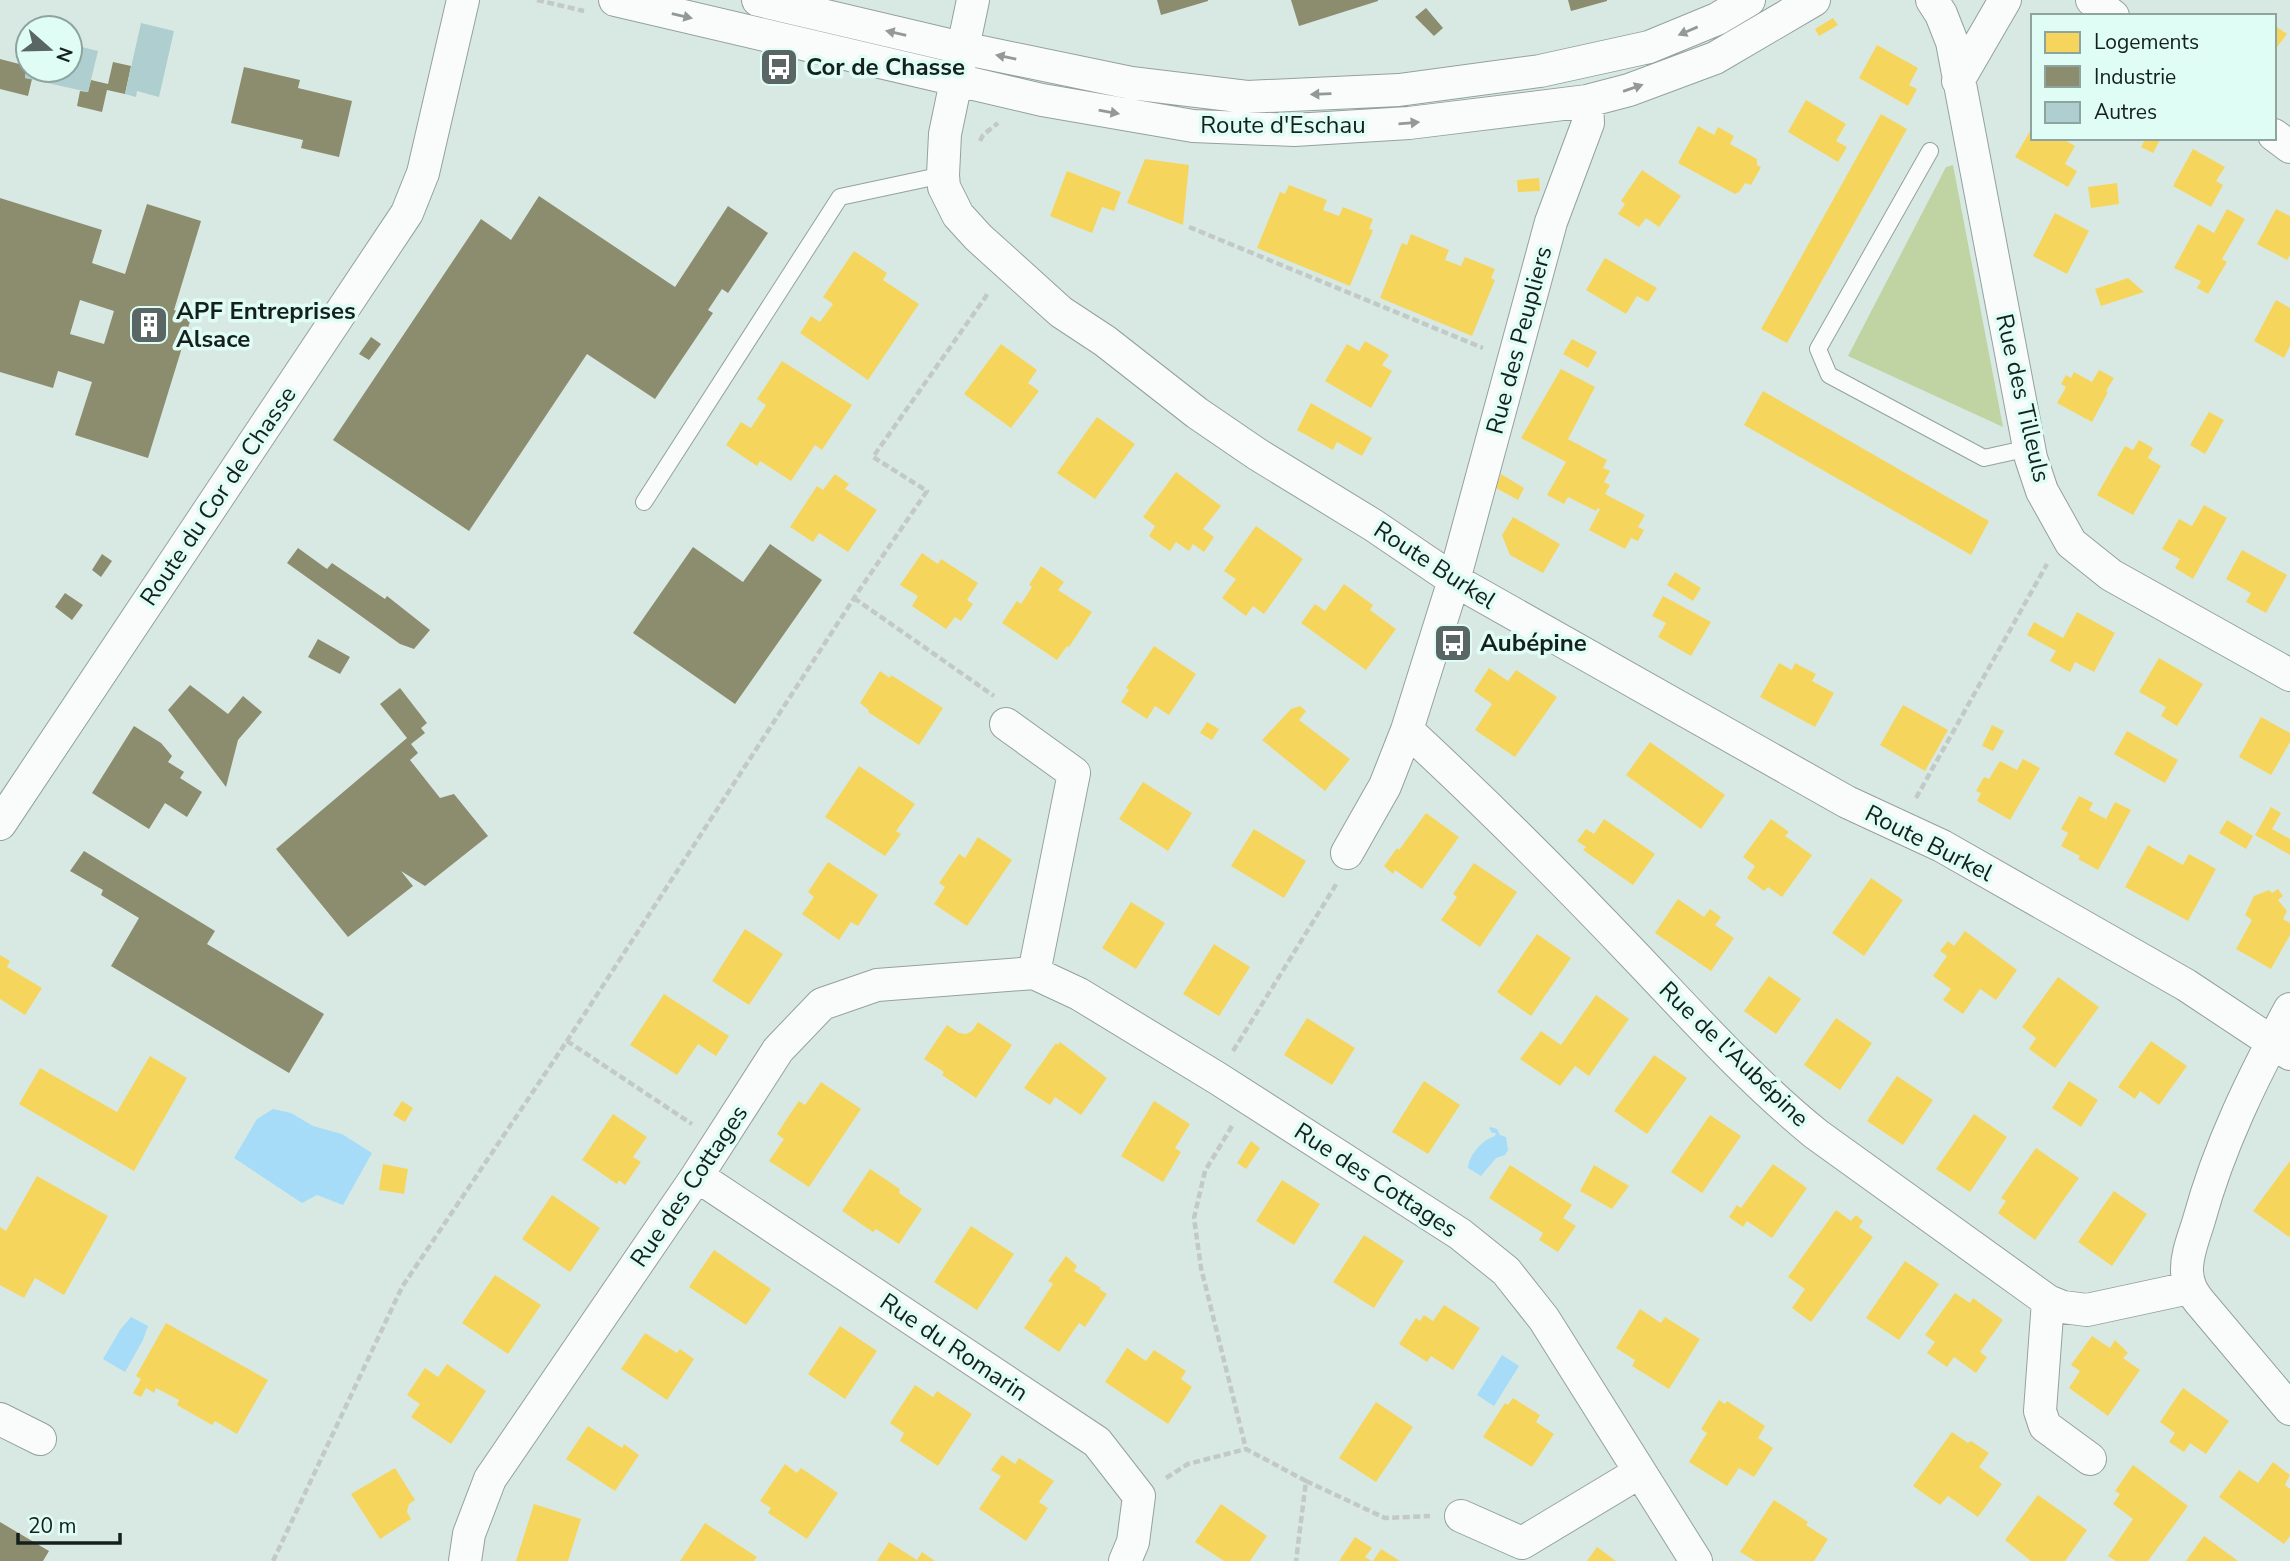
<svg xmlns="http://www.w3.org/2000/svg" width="2290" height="1561" font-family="'Nunito Sans',sans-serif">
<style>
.green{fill:#c0d4a3}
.water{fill:#a6dcf7}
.homes{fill:#f6d55c}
.industry{fill:#8c8c6e;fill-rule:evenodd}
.building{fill:#aececf}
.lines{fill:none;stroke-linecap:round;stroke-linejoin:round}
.service-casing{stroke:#94a19d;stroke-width:18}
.minor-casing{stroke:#94a19d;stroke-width:34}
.path{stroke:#c2c9c6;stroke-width:4.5;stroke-dasharray:7 3.5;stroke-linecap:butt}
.service{stroke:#f9fcfb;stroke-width:16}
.minor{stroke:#f9fcfb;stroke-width:32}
.oneway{fill:#929997}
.labels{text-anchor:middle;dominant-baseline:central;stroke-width:7;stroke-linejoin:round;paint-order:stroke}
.poi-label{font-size:24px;font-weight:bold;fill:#15201d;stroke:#dffdf5;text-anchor:start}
.street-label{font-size:24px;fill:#15201d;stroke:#dffdf5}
</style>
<rect width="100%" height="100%" fill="#d8e9e4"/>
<path class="green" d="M1953,165L2003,427L1848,356L1946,167Z"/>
<path class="water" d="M273,1109L291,1113L313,1126L342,1134L372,1153L343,1205L317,1195L302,1203L234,1158L257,1119Z
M1491,1127L1497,1129L1500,1135L1506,1137L1508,1150L1505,1155L1496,1158L1481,1176L1468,1168C1469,1155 1482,1140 1495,1136L1496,1133H1492L1489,1128Z
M131,1317L148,1326L143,1340L125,1372L103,1359L120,1330Z
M1502,1355L1519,1366L1494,1406L1477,1395Z"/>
<path class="homes" d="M1833,18L1838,25L1819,36L1815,29Z
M2274,25L2287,34L2274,51Z
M1877,45L1918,68L1909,85L1917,89L1908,106L1859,78Z
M1806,100L1846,124L1836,141L1847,147L1838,162L1788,132Z
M1881,114L1907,129L1787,343L1761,329Z
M1698,126L1714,135L1718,127L1734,136L1730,144L1757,159V165L1761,167L1751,185L1745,183L1740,191L1735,194L1678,163Z
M2033,126V138H2061L2075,146L2065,164L2077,171L2068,187L2015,157Z
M2146,138H2161L2153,153L2141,147Z
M2193,149L2225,167L2216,181L2223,185L2211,207L2173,186Z
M1145,159L1189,165L1183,225L1127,203Z
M1642,170L1681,196L1659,227L1646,218L1639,227L1618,214L1625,204L1621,201Z
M1067,171L1121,192L1114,211L1102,207L1092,233L1050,216Z
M1539,178L1540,191L1518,192L1517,180Z
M2117,183L2119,204L2091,208L2088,187Z
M1289,185L1327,200L1323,210L1339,216L1343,207L1373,219L1369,229L1373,230L1350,286L1257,248L1280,192L1285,194Z
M2227,209L2245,219L2222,259L2227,262L2208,294L2197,288L2201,281L2174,268L2198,224L2214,233Z
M2276,209L2290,216V255L2287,260L2257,244Z
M2055,213L2089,231L2067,274L2033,256Z
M1411,234L1449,250L1445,260L1461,266L1465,257L1495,269L1491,278L1495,280L1472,336L1380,298L1402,243L1407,245Z
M854,251L887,273L883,280L919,304L868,380L800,333L811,316L820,322L833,304L823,297Z
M1605,258L1657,288L1648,302L1637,296L1626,314L1586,290Z
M2128,278L2144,292L2101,306L2095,289Z
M2276,300L2290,308V346L2284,358L2254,341Z
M1572,339L1597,352L1588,368L1563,354Z
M1365,341L1389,355L1382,365L1392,371L1371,408L1325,381L1347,344L1359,351Z
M1001,344L1037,370L1028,383L1039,391L1011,428L964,394Z
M782,361L852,405L822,450L815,445L791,481L760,461L757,466L726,445L741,422L751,428L766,405L757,399Z
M1561,369L1595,387L1568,439L1607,460L1603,468L1610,471L1604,482L1610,485L1605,494L1645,515L1638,527L1644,530L1638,541L1631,538L1625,549L1589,530L1600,509L1598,508L1596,511L1568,497L1564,504L1547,495L1566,462L1521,438Z
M2099,370L2114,378L2106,391L2108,392L2092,422L2057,403L2066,387L2061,384L2066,375L2071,378L2074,372L2092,382Z
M1763,391L1989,521L1971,555L1744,425Z
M1311,403L1372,438L1362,456L1337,442L1333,450L1297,430Z
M2209,412L2224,420L2205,454L2190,445Z
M1097,417L1135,444L1095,499L1057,473Z
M2139,440L2153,448L2148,458L2161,466L2133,515L2097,495L2125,446L2133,450Z
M1176,472L1221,506L1203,529L1214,537L1204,552L1193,544L1189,551L1176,542L1170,551L1149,536L1155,526L1143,517Z
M835,474L849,484L845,489L877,510L848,552L819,533L813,542L790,527L817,486L823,490Z
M1501,474L1524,488L1518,500L1496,488Z
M2204,505L2227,518L2193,579L2175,568L2180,559L2162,549L2179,519L2192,526Z
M1513,517L1560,544L1543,573L1510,555L1502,535Z
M1256,526L1303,559L1264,614L1253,606L1246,616L1222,598L1236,579L1224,571Z
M2242,550L2287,575L2266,613L2246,602L2251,593L2226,579Z
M922,553L938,564L941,559L978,583L967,600L973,604L961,621L955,617L946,629L912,606L918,596L900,585Z
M1041,566L1064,582L1058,590L1092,612L1069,647L1067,646L1057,660L1002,623L1017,601L1021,604L1032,587L1029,585Z
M1675,572L1701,588L1693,601L1667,585Z
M1344,584L1373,605L1370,610L1396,629L1366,670L1301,623L1315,604L1325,611Z
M1663,596L1711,622L1691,656L1658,637L1666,623L1652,616Z
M2077,612L2115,633L2094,672L2075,662L2070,672L2050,661L2056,651L2027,635L2034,622L2063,638Z
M1154,646L1196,674L1169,715L1155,706L1147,719L1121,702L1129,690L1126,688Z
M2159,658L2203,684L2177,726L2161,716L2166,707L2139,692Z
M1779,663L1792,670L1795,663L1816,674L1812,681L1834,693L1815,727L1760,697Z
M1489,668L1508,681L1516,670L1557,697L1515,757L1475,730L1492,704L1474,691Z
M880,671L890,678L891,675L943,708L919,745L868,712L869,710L860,703Z
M1903,705L1948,730L1925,771L1880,745Z
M1300,706L1306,711L1299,720L1350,759L1325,791L1262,740L1291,709Z
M2261,717L2290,733V742L2271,775L2239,757Z
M1207,722L1219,729L1212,740L1200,733Z
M1992,725L2004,731L1993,751L1982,746Z
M2127,731L2178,760L2165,783L2114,754Z
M1650,742L1725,795L1701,829L1626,775Z
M2023,759L2040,768L2010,820L1977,801L1981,793L1976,791L1984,777L1989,779L2000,761L2017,770Z
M859,766L915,804L896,831L901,834L885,856L825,817Z
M1143,782L1192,813L1168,851L1119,819Z
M2079,796L2093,803L2089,810L2106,819L2115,802L2131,810L2098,870L2078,859L2080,856L2061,846L2068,833L2061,829Z
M2271,807L2281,813L2272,829L2290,839V855L2255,835Z
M1426,813L1459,837L1422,889L1395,870L1393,874L1384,866L1397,848L1399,850Z
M1604,819L1655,854L1633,885L1583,850L1586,847L1577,841L1586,829L1594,834Z
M1771,819L1789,832L1785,836L1812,855L1782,897L1768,887L1764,891L1747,878L1755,866L1743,857Z
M2227,820L2253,836L2246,849L2219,833Z
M1254,829L1306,861L1284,898L1231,866Z
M978,837L1012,860L967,926L934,904L945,887L939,883L959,854L965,858Z
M2148,845L2183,865L2189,854L2216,869L2188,921L2125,887Z
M828,862L878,895L858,926L851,922L839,940L802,914L814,897L808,892Z
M1474,863L1517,892L1480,947L1441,920L1457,897L1453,894Z
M1871,878L1903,900L1864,956L1832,933Z
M2278,889L2283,896L2278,900L2287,911L2283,919L2290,923V935L2271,969L2236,949L2252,920L2245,915L2254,896L2269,890L2272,893Z
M1678,899L1704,917L1710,909L1721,917L1715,925L1734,938L1711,971L1655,933Z
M1131,902L1165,923L1136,969L1102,948Z
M745,929L783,954L749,1005L712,981Z
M1965,931L2017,970L1996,1000L1980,989L1963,1014L1943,1000L1951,989L1933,976L1947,956L1940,951L1948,941L1954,946Z
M1537,934L1571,958L1531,1016L1497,992Z
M1214,944L1250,967L1219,1016L1183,994Z
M0,955L10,961L7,967L42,988L25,1015L0,999Z
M1769,976L1801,999L1776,1034L1744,1011Z
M2058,977L2099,1007L2055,1068L2029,1049L2036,1038L2022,1027Z
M664,994L729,1036L716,1056L698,1044L677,1075L630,1045Z
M1596,995L1629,1019L1589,1076L1575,1066L1560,1086L1520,1059L1541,1031L1561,1045Z
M1307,1018L1355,1048L1332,1085L1284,1055Z
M1836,1018L1872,1043L1840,1090L1804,1065Z
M978,1022L1012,1045L976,1098L942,1075L944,1072L924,1059L947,1025L959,1033L966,1034L972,1031Z
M2151,1041L2187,1066L2159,1105L2140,1091L2135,1099L2118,1087Z
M1060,1042L1107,1078L1081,1115L1055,1097L1050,1105L1024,1088L1056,1043L1058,1045Z
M1654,1055L1687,1078L1647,1134L1614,1111Z
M150,1056L187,1078L134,1171L19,1104L40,1068L117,1112Z
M1897,1076L1933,1100L1903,1145L1867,1121Z
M1424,1081L1460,1105L1428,1154L1392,1132Z
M2069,1081L2098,1100L2081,1127L2052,1108Z
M821,1082L861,1109L809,1187L769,1161L784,1139L777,1134L788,1117L799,1101L805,1105Z
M402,1101L413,1108L405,1122L393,1115Z
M1154,1101L1190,1124L1175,1148L1181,1152L1163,1182L1121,1156Z
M613,1114L647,1137L633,1157L641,1162L625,1185L619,1180L617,1184L582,1160Z
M1974,1114L2007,1137L1970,1192L1936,1169Z
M1710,1115L1741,1136L1702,1193L1671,1172Z
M1251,1141L1260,1148L1246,1169L1237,1163Z
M2036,1148L2079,1178L2035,1240L1998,1213L2006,1201L2001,1198Z
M2290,1161V1235L2289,1237L2253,1211Z
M383,1164L408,1169L404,1194L379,1190Z
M1773,1164L1807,1188L1772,1238L1747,1221L1743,1227L1729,1217L1737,1205L1741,1208Z
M1510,1165L1572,1205L1563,1218L1576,1226L1558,1252L1539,1240L1543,1233L1489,1198Z
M1594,1165L1629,1186L1612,1209L1580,1191Z
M870,1169L900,1189L899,1193L922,1209L899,1244L876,1229L873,1232L842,1211Z
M37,1176L108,1216L64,1295L35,1278L24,1298L0,1285V1227L6,1231Z
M1282,1180L1320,1204L1294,1245L1256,1221Z
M2114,1191L2147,1214L2112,1266L2078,1242Z
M552,1195L600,1228L570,1272L522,1239Z
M1836,1210L1851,1221L1856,1215L1863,1221L1859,1227L1873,1237L1811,1322L1792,1308L1805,1289L1788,1277Z
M971,1226L1014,1254L977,1310L934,1282Z
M1364,1235L1404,1261L1374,1308L1333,1282Z
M714,1250L771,1289L746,1325L689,1287Z
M1066,1256L1077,1266L1074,1271L1101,1288L1099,1289L1107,1294L1085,1327L1079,1323L1059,1352L1024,1328L1053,1284L1048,1281Z
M1905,1261L1939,1284L1899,1340L1866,1318Z
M495,1275L541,1305L508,1354L462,1323Z
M1955,1293L1970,1303L1973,1298L2003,1320L1980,1352L1987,1357L1976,1373L1954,1357L1947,1367L1927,1353L1935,1342L1925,1335Z
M1444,1305L1480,1328L1453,1370L1431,1356L1427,1362L1399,1344L1416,1318L1420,1321L1424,1315L1433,1321Z
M1640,1309L1661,1323L1665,1317L1700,1339L1669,1389L1632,1366L1635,1360L1616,1348Z
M166,1323L268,1380L237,1434L215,1421L212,1425L177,1405L179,1400L156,1388L154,1393L146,1388L141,1397L133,1393L141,1379L136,1376Z
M840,1326L877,1351L845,1399L808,1374Z
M645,1333L677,1353L680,1349L694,1359L667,1400L621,1369Z
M2092,1336L2110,1348L2115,1340L2128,1353L2123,1358L2140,1370L2108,1416L2069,1388L2080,1371L2071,1365Z
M1127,1348L1146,1361L1154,1350L1186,1371L1181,1379L1192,1387L1168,1424L1105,1382Z
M447,1364L486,1391L451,1444L411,1417L420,1404L407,1395L425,1368L438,1377Z
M915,1385L933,1397L937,1391L972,1414L938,1466L900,1441L904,1433L890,1423Z
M2183,1388L2229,1421L2206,1454L2190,1443L2184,1452L2169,1442L2175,1433L2160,1422Z
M1513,1398L1540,1415L1536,1422L1554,1434L1532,1467L1483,1437L1505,1403L1508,1405Z
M1719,1400L1725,1404L1727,1401L1765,1426L1758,1438L1773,1448L1754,1477L1739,1468L1727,1486L1689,1462L1707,1433L1701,1429Z
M1376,1402L1413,1427L1376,1482L1339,1458Z
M588,1426L622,1448L624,1444L639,1455L615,1491L566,1459Z
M1952,1432L1968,1443L1971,1441L1989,1453L1979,1467L2002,1484L1978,1517L1948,1496L1940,1505L1913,1486Z
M1002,1455L1015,1464L1019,1458L1054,1481L1039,1502L1048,1508L1026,1541L979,1509L1001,1476L991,1470Z
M2273,1462L2290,1475L2285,1485L2290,1489V1536L2284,1544L2219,1497L2239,1470L2258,1483Z
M785,1464L797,1473L801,1468L838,1493L807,1539L768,1513L771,1508L760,1501Z
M2133,1465L2188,1506L2148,1561H2116L2108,1556L2133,1519L2113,1504L2120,1494L2115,1491Z
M395,1468L415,1500L409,1504L407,1512L411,1519L380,1539L351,1494Z
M2038,1495L2087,1530L2065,1561H2031L2005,1540Z
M1774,1500L1808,1522L1806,1525L1828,1539L1814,1561H1755L1740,1552Z
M534,1504L581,1519L568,1561H516Z
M1221,1504L1267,1536L1250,1561H1224L1195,1542Z
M705,1523L757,1557L754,1561H680Z
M2204,1536L2238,1561H2186Z
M1355,1537L1372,1548L1365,1557L1372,1561H1339Z
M889,1542L917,1560L922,1552L935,1561H877Z
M1597,1547L1616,1561H1587Z
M1381,1549L1400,1561H1373Z"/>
<path class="industry" d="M1157,0H1208V1L1161,15Z
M1291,0H1378V1L1299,26Z
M1568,0H1607V1L1571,11Z
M1426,8L1443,28L1434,36L1415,17Z
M0,59L27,66L25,78L32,79L28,96L0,89Z
M113,62L131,66L125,94L107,90L102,112L77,106L80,91L88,92L91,80L108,84Z
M244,67L300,80L298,88L352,101L339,157L301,148L303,140L231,123Z
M539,196L675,287L728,206L768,233L728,293L722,289L708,310L713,313L655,399L587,354L469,531L333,440L481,219L511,240Z
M0,198L102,230L92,263L125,274L147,204L201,221L174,310L192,315L148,458L75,435L92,382L58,371L53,388L0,372ZM80,300L114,311L104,344L70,334Z
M371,337L381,344L369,360L359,354Z
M770,544L822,580L735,704L633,633L693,547L743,582Z
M298,548L327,569L332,563L385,599L387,596L430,630L414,649L400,644L287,563Z
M102,554L112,561L101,577L92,570Z
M65,593L83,605L72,620L55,607Z
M318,639L350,657L340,674L308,657Z
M190,685L228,714L243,696L262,712L238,740L226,787L168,710Z
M400,688L427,723L421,728L425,733L411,744L418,753L410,760L440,798L454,794L488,836L425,886L401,871L413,886L348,937L276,849L407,738L380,704Z
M134,726L161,743L172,756L168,762L184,772L180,778L202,792L187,817L165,803L149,829L92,793Z
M84,851L215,931L207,944L324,1014L289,1073L111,966L139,918L101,895L103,890L70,871Z
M0,1522L49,1551L43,1561H0Z"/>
<path class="building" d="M141,23L174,31L159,97L137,91L136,97L125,94Z
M70,44L98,51L88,92L25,78L26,70H70Z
M767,65L788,70L786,79L765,74Z"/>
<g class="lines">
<defs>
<path id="service" d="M1930,151L1818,349L1829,375L1984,458L2029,448
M644,502L840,197L943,175"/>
<path id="minor" d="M615,0L1042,100L1193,126L1294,130L1409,123L1587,101L1629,90L1715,58L1814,0
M758,0L962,48L1131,83L1247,97L1399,90L1540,71L1649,47L1717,19L1749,0
M973,0L945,134L943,175L944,187L958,215L978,237L1061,312L1105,341L1197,413L1257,454L1373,525L1454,580L1847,802L1942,846L2186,985L2290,1054
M1932,0L1941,14L1952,42L2031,458L2042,491L2071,543L2111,575L2290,675
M2092,0L2113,16
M1958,81L2005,0
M1587,101L1588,123L1551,222L1454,580L1407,730C1487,804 1563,880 1638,959C1695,1019 1751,1081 1816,1134L2048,1301L2063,1307L2087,1310L2189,1288
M2274,135L2290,147
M1006,724L1074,773L1034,973
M0,824L407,213L423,173L463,0
M1347,853L1385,786L1407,730
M2290,1009C2253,1077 2219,1146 2199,1220C2194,1237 2186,1255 2187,1272C2188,1285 2192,1292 2199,1301L2290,1409
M697,1176L1097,1442L1139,1496L1133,1542L1125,1561
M2048,1301L2040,1411L2045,1426L2090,1459
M0,1419L40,1439
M1461,1516L1522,1543L1640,1472
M465,1561L469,1534L490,1479L697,1176L778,1050L822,1004L877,985L1034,973L1079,994L1217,1078L1460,1234L1506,1271L1544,1319L1696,1561"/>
</defs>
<use href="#service" class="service-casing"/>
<use href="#minor" class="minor-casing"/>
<path class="path" d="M537,0L584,11
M980,141L983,135L998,123
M1189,227L1483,348
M854,598L994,696
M1916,798L2047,564
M567,1041L692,1124
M1233,1051L1337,883
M1232,1126L1205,1171L1194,1218L1201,1268L1246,1449L1306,1481L1296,1561
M1166,1478L1188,1464L1246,1449
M1306,1481L1385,1518L1430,1516
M273,1561L402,1287L567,1041L858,592L927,491L873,457L989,292"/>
<use href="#service" class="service"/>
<use href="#minor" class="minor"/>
</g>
<defs><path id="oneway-solid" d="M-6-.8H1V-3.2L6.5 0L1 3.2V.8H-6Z" transform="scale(1.75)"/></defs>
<g class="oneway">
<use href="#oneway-solid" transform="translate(682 16) rotate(13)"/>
<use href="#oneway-solid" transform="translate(1688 31) rotate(157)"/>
<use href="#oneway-solid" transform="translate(896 33) rotate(-167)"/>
<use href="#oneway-solid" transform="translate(1006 57) rotate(-168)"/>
<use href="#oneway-solid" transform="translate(1633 88) rotate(-19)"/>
<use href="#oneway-solid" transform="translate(1321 94) rotate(178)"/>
<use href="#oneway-solid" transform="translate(1109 112) rotate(10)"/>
<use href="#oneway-solid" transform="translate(1409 123) rotate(-5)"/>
</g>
<defs>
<symbol id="bus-square" viewBox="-11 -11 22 22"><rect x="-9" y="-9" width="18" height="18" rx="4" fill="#596663" stroke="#dffdf5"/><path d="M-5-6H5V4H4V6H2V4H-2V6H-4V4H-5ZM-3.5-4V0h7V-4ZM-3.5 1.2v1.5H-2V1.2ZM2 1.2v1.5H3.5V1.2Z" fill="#fff"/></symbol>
<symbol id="building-square" viewBox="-11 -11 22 22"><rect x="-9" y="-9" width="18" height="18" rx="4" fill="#596663" stroke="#dffdf5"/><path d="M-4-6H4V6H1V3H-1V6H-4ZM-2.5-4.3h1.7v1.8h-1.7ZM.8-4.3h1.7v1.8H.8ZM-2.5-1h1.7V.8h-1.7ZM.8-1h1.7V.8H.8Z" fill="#fff"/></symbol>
</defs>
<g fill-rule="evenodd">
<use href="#bus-square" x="757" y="45" width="44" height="44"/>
<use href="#building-square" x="127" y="303" width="44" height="44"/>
<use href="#bus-square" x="1431" y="621" width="44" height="44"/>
</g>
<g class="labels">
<g class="poi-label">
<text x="806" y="67">Cor de Chasse</text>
<text x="176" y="311">APF Entreprises<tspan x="176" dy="28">Alsace</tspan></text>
<text x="1480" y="643">Aubépine</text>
</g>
<g class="street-label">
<text x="1283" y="125">Route d'Eschau</text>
<text transform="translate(1519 340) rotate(-75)">Rue des Peupliers</text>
<text transform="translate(2023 398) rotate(77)">Rue des Tilleuls</text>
<text transform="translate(218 496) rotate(-56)">Route du Cor de Chasse</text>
<text transform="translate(1435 565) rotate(33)">Route Burkel</text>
<text transform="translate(1929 843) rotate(27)">Route Burkel</text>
<text transform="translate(1734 1054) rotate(44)">Rue de l'Aubépine</text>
<text transform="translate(1376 1180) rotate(33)">Rue des Cottages</text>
<text transform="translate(689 1186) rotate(-56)">Rue des Cottages</text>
<text transform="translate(954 1347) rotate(34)">Rue du Romarin</text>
</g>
</g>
<rect x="2031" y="14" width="245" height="126" fill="#dffdf5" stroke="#8ea59f" stroke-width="2"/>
<rect x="2045" y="32" width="35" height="21" fill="#f6d55c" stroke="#8ea59f" stroke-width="2"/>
<text x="2094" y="49" font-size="21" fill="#15201d">Logements</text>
<rect x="2045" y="66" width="35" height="21" fill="#8c8c6e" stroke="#8ea59f" stroke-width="2"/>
<text x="2094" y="84" font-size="21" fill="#15201d">Industrie</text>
<rect x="2045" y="102" width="35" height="21" fill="#aececf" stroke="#8ea59f" stroke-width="2"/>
<text x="2094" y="119" font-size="21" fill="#15201d">Autres</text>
<g transform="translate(49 49) rotate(110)"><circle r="33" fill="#dffdf5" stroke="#8ea59f" stroke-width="2"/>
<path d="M0-5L12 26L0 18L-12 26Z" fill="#596663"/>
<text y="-10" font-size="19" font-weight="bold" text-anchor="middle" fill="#15201d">N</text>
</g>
<path d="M18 1533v10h102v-10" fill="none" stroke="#15201d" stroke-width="3.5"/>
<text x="28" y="1533" font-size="21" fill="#15201d" stroke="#dffdf5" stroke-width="5" paint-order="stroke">20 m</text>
</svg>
